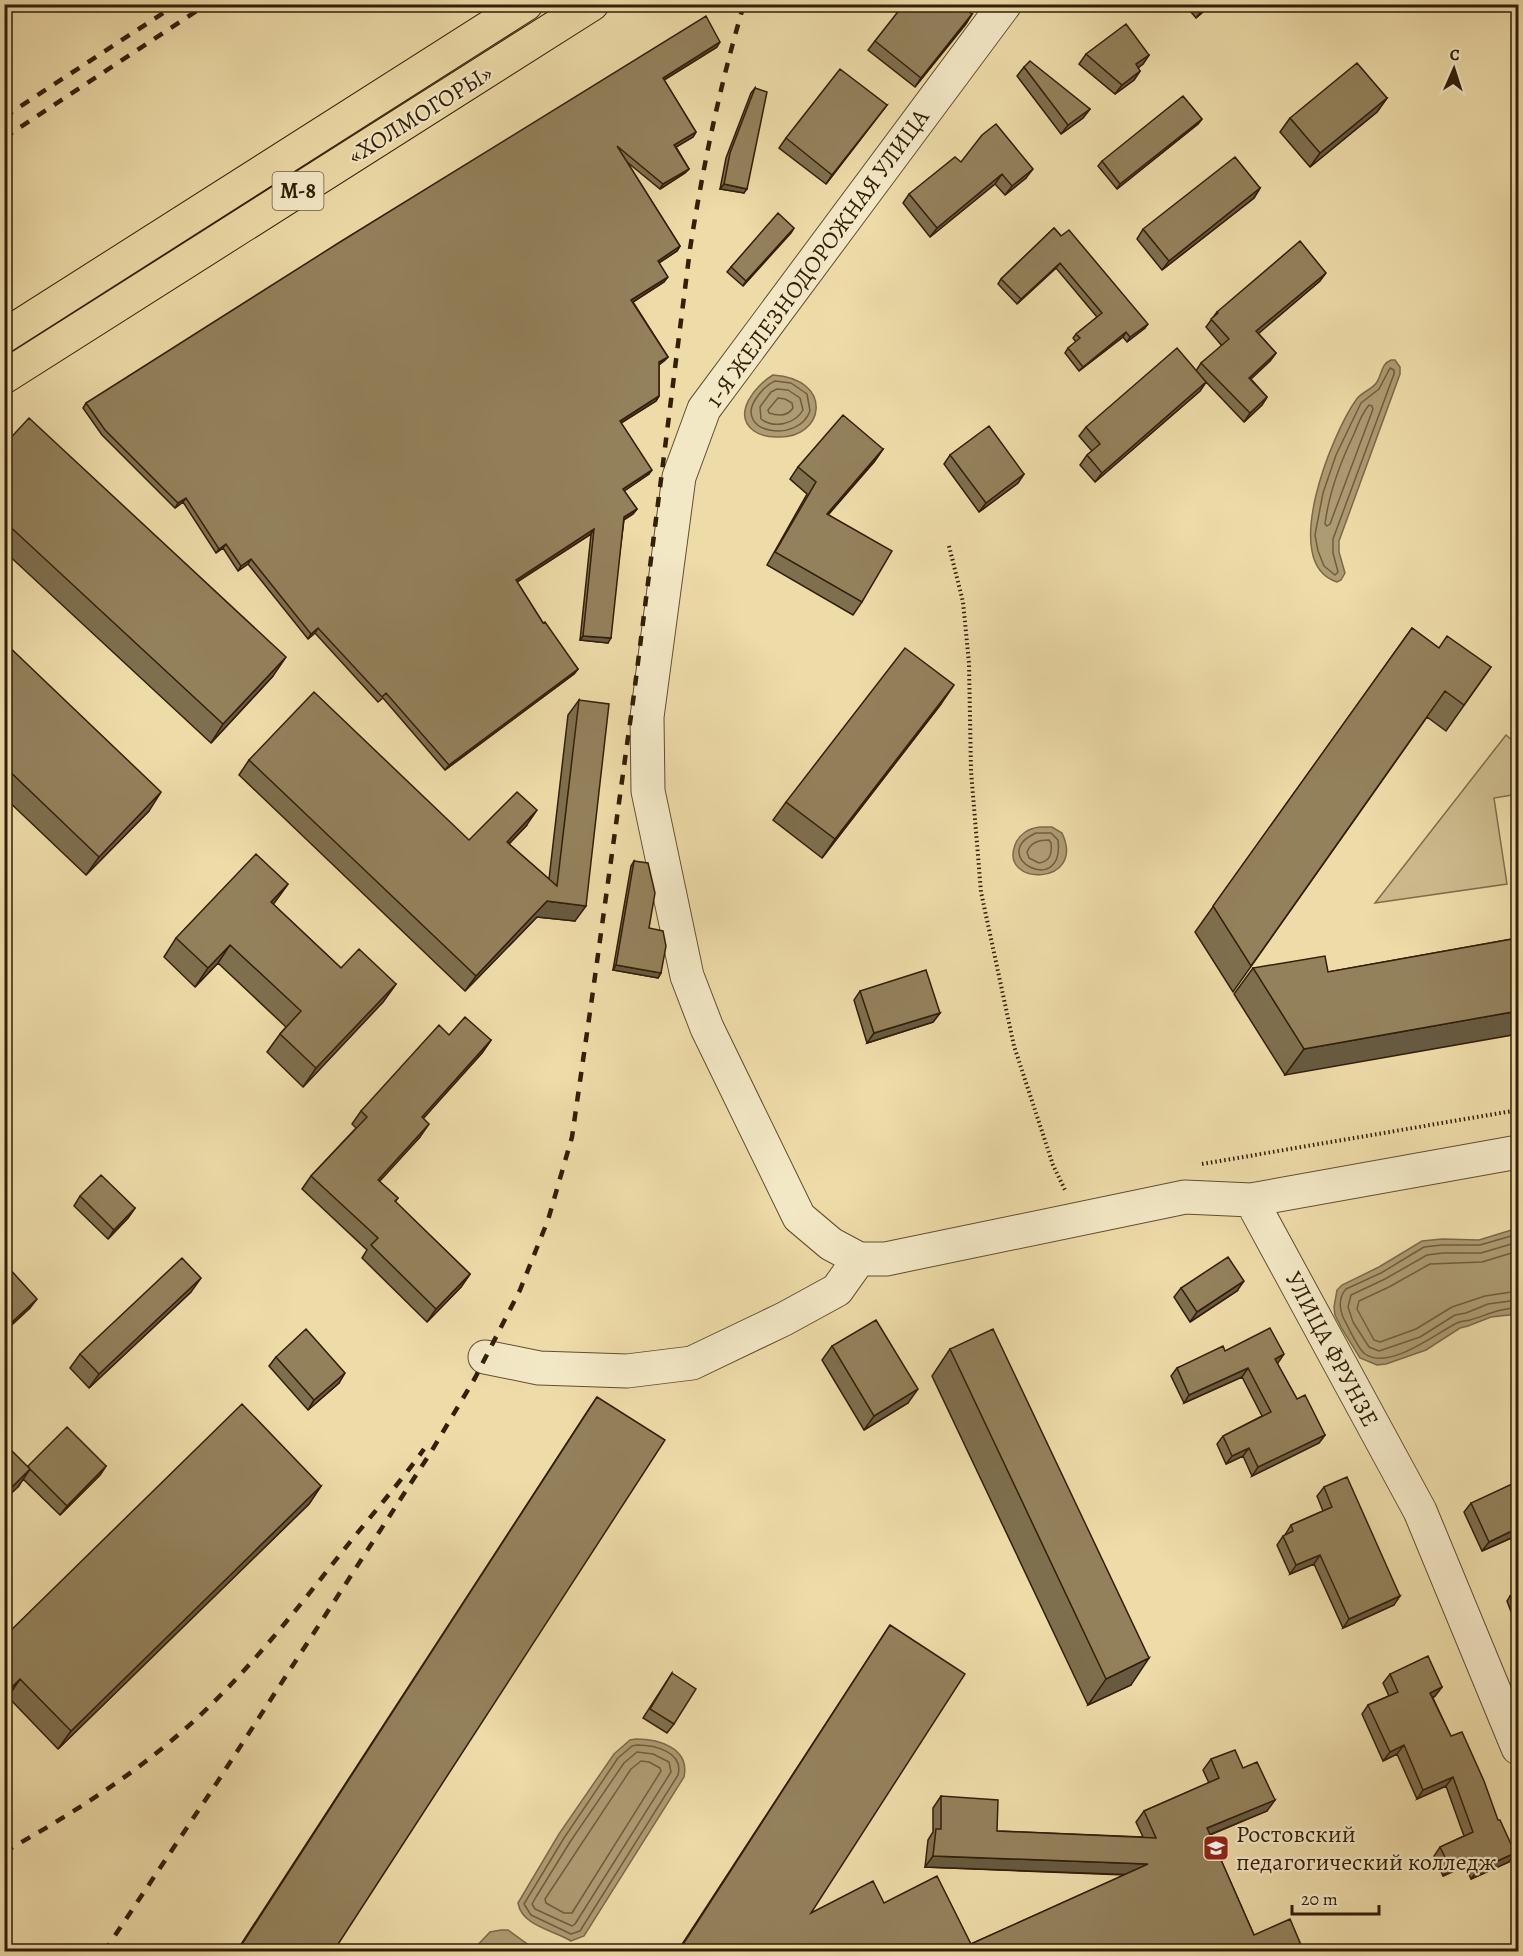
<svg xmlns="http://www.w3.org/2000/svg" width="1523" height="1956" font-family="Alegreya,serif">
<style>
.green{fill:#cdbb8d;stroke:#806d4a;stroke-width:1.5}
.water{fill:#ad9b72;stroke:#7c6948;stroke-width:1.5}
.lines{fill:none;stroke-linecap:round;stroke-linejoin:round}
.shore{stroke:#705d3d;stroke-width:1.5}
.minor-casing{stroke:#614e30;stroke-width:35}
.highway-casing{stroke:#321f08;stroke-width:35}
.path{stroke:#321f08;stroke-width:4;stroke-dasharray:1.5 3;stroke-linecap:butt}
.minor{stroke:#f3e8c6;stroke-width:33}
.highway{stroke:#eddba8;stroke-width:33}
.rail{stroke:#321f08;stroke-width:4.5;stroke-dasharray:10 10;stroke-linecap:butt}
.wall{fill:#7e6f4e;stroke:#321f08;stroke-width:1.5}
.shaded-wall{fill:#675a40;stroke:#321f08;stroke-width:1.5}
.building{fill:#93815b;stroke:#321f08;stroke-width:1.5}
.labels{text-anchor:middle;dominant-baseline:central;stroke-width:4.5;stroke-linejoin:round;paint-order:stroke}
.shield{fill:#f3e8c6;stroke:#6c5b41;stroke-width:1.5}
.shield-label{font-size:22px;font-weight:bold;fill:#321f08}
.street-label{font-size:24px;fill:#321f08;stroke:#f3e8c6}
.poi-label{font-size:24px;fill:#321f08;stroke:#f3e8c6;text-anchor:start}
</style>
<rect width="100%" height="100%" fill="#eddba8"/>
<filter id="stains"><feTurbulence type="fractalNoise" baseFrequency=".00333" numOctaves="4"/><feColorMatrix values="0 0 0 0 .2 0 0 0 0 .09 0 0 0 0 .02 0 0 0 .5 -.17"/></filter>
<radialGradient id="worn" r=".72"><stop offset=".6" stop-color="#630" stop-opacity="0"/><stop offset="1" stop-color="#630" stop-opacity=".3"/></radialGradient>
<path class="green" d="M1506,735L1518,745V794L1494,798L1507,884L1375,903Z"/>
<path class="water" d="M1391,360H1395L1400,367V374L1339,541V552L1345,573L1341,580L1337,582C1278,564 1333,432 1356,400C1361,392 1372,390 1377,382C1382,374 1381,364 1391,360Z
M773,375C835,379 825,440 776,437C768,437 761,436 754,431C731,414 756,385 773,375Z
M1040,827H1052L1062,833C1087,886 999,887 1015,845C1019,834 1029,828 1040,827Z
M1518,1228V1314L1491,1317L1468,1326L1460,1328L1426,1350L1386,1364L1377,1365L1360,1358L1342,1329L1335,1315L1334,1307L1337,1290L1342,1285L1379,1267L1422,1241L1442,1239L1479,1240Z
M636,1739C659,1739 690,1748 684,1777L584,1936L571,1941C553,1930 522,1926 518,1903L559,1834L614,1754L630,1740Z
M501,1930H508L537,1951H472L490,1932Z"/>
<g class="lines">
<path class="shore" d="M1390,368L1394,370V374L1333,539V553L1338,572L1335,575L1324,566L1318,551L1315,535L1323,493L1336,455L1361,403L1379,389Z
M775,381L791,383L807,394L810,411C798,444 735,433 755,400C760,392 766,385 775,381Z
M777,389L788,390L800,398L803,410C795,424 774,429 761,419L760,407L771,392Z
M778,398L785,399L792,403L793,408C788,416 778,416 769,413L768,410Z
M1369,405L1372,406L1373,409L1330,524L1327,526L1325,524C1329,492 1340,463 1354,434C1358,424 1362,413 1369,405Z
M1036,833H1051L1058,840C1065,899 985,856 1036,833Z
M1049,840L1051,843C1052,853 1051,861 1039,863L1029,858L1027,852C1031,842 1039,840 1049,840Z
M1518,1234L1480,1245H1442L1424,1247L1381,1273L1346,1289C1337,1299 1340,1313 1346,1323C1350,1331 1359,1350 1365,1354C1389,1371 1436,1333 1457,1323C1461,1321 1466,1321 1470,1320C1487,1315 1501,1308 1518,1308
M1518,1242L1481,1253H1443L1427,1255L1385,1279L1351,1295L1348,1307L1353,1322L1369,1347L1379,1351L1420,1337L1455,1315L1466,1313L1488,1304L1518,1300
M1518,1251L1482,1262L1430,1264L1389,1287L1359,1301L1357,1309L1374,1340L1380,1342L1416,1329L1452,1307L1485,1296L1518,1291
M637,1745C655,1745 684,1752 678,1775L580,1931L571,1934L531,1915L524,1904L564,1838L618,1758L632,1746Z
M637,1752L653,1754L669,1762L671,1772L575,1924L572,1926L535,1909L532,1904L536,1897L570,1842L624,1763Z
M641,1761L649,1762L660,1768L661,1771L572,1913H564L546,1903L545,1899L631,1769Z"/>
<defs>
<path id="minor" d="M1005,4L704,409L679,477L647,717L648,791L687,976L707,1028L799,1217L831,1244L859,1259H886L1185,1197L1251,1200L1518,1152
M1251,1200L1420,1511L1518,1748
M485,1357L539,1368L627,1371L692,1363L784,1319L837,1290L859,1259"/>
<path id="highway" d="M4,336L526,4
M4,377L592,4"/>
</defs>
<use href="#minor" class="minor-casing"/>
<use href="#highway" class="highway-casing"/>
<path class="path" d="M949,546L963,602L969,663L971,771L981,892L1014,1046L1053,1165L1065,1190
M1202,1164L1518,1110"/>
<use href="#minor" class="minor"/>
<use href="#highway" class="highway"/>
<path class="rail" d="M4,117L177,4
M4,138L207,4
M4,1852C63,1819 120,1784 171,1741C236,1687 290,1618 342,1552C369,1518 399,1484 424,1449
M104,1952L216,1784L431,1452L475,1378L520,1290L548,1220L572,1137L592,998L634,694L690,249C703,166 720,85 744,4"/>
</g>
<path class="wall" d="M1184,4H1212L1196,18Z
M1501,4H1511L1507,9Z
M972,14L915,87L868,50L875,41Z
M717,47L664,80L696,132L693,137L676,147L689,169L685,173L660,189L627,162L680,246L677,251L659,263L664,282L633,302L668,357L664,361L659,365V396L656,401L621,423L649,474L624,491L637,509L633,514L624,520L608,643L580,640L591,534L517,582L543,623L578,669L574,674L445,770L383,698L378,702L315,633L308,639L248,564L238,571L223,548L216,553L183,502L175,508L102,435L83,408L86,403Z
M1086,54L1149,55L1143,64L1138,68L1140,71L1134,80L1115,94L1079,64Z
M1024,67L1090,109L1083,118L1061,134L1017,76Z
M755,88L744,193L720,189L726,158L751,93Z
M1387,98L1377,112L1310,167L1280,132L1290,118Z
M887,105L826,184L779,148L786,138Z
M1202,119L1198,124L1117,189L1098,166L1102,161Z
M961,162L1026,178L1005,195L995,184L930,237L903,203L909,194Z
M1260,188L1254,198L1162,270L1137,239L1143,229Z
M794,228L743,286L727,272L731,267Z
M1054,228L1145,328L1127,342L1123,337L1079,371L1065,353L1068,348L1076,342L1073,338L1076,334L1097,317L1056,268L1017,304L998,284L1001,279Z
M1320,281L1258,333L1276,353L1270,361L1251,379L1267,397L1262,405L1244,422L1206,382L1200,391L1095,482L1080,465L1087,455L1092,451L1079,436L1086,427L1196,371L1201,363L1222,346L1206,327L1217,312Z
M4,445L273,676L211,743L4,551Z
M883,449L874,462L828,515L862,602L853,615L767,565L807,494L790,479L798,467Z
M950,455L1024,474L1018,483L979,512L944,464Z
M1412,628L1439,648L1491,667L1446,731L1427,717L1233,992L1195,932Z
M4,642L149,811L86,875L4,797Z
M579,700L575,921L537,917L465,991L239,775L249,760L469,840L526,826L509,844L549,879L568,715Z
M941,704L822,858L773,820L786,802Z
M634,861L649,928L661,973L658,978L613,970L631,866Z
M288,884L273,904L341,968L396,984L383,1002L303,1087L267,1052L280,1034L286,1027L218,963L195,987L164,957L176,938Z
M1518,938L1285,1075L1234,994L1253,968L1328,972Z
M860,991L940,1013L933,1022L867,1043L854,1000Z
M449,1035L491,1040L482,1053L423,1118L420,1137L379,1181L398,1198L395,1202L470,1274L461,1287L427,1322L362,1258L367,1250L302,1189L311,1176L356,1128L352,1124L361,1111Z
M80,1196L135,1208L128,1218L108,1239L74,1206Z
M4,1269L30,1308L4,1332Z
M1181,1288L1237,1291L1190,1322L1174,1297Z
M191,1292L89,1388L70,1368L80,1354Z
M832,1346L908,1403L864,1430L822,1360Z
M950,1349L1131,1685L1088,1705L932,1376Z
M1225,1351L1278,1363H1277L1297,1399L1325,1435L1319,1443L1252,1476L1243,1456L1226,1464L1217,1444L1223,1436L1262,1416L1242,1377L1184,1403L1171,1376L1177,1368Z
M276,1357L339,1383L308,1410L269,1366Z
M597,1397L333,1952H236L585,1415Z
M28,1466H106L100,1475L60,1515L23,1479L18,1487Z
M321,1486L309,1504L58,1749L8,1697L4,1700V1637Z
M1324,1487L1394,1605L1343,1628L1314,1564L1290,1574L1277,1545L1283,1536L1285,1535L1291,1525L1323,1511L1317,1496Z
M1471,1503L1518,1535L1482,1551L1464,1512Z
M1518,1593V1630L1507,1601L1510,1596Z
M890,1625L811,1913L884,1903L971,1944L1125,1875L925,1867L928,1840L933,1832V1808L941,1796L997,1831L1143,1837L1136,1822L1144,1811L1209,1783L1203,1770L1211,1759L1243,1768L1267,1811L1210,1835L1254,1935L1304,1952H677Z
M672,1673L674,1724L667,1733L643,1718Z
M1390,1674L1442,1687L1435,1696L1433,1698L1509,1862L1471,1879L1465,1866L1443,1876L1434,1856L1440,1847L1464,1836L1446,1786L1417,1799L1397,1754L1383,1761L1362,1714L1368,1705L1389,1696L1383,1683Z"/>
<path class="shaded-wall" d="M1208,4H1212L1196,18L1203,9Z
M972,14L966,24L915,87L921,78Z
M720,42L717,47L659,83L663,78Z
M1149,55L1143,64L1129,74L1136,64Z
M1140,71L1134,80L1115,94L1122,85Z
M1387,98L1377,112L1310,167L1320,153Z
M887,105L880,114L826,184L832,175Z
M1090,109L1083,118L1061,134L1068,125Z
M1202,119L1198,124L1117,189L1120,184Z
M696,132L693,137L671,150L674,145Z
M689,169L685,173L660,189L663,184Z
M1033,169L1026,178L1005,195L1012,186Z
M1002,174L995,184L930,237L937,228Z
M724,184L747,189L744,193L720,189Z
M1260,188L1254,198L1162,270L1169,261Z
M794,228L791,233L743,286L746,281Z
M680,246L677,251L654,266L658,261Z
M1060,263L1056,268L1017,304L1021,299Z
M1326,273L1320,281L1251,340L1256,331Z
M668,277L664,282L628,305L631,300Z
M1148,324L1145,328L1127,342L1130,337Z
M1126,332L1123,337L1079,371L1083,367Z
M1276,353L1270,361L1243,386L1249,378Z
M668,357L664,361L655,367L659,362Z
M1206,382L1200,391L1095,482L1102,473Z
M659,396L656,401L616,426L620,421Z
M1267,397L1262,405L1244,422L1250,413Z
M883,449L874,462L818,526L827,514Z
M652,470L649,474L620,494L623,489Z
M1024,474L1018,483L979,512L986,503Z
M186,498L183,502L175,508L178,503Z
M637,509L633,514L620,522L624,517Z
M594,529L591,534L512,585L516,580Z
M226,544L223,548L216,553L219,549Z
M251,559L248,564L238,571L241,566Z
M318,628L315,633L308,639L311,634Z
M583,636L611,638L608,643L580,640Z
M286,657L273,676L211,743L223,724Z
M578,669L574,674L445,770L449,765Z
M954,685L941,704L822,858L835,839Z
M161,792L149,811L86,875L99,857Z
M537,810L526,826L496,857L507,842Z
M288,884L275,902L258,921L271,902Z
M547,901L586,906L575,921L537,917L465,991L476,976Z
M230,945L218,963L195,987L208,968Z
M616,965L661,973L658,978L613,970Z
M396,984L383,1002L303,1087L316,1068Z
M1518,1011V1034L1285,1075L1304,1049Z
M940,1013L933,1022L867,1043L874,1033Z
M491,1040L482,1053L413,1130L422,1117Z
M429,1124L420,1137L369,1193L378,1180Z
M135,1208L128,1218L108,1239L114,1230Z
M470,1274L461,1287L427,1322L436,1309Z
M201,1278L191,1292L89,1388L99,1374Z
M1244,1281L1237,1291L1190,1322L1197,1312Z
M37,1299L30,1308L4,1332L10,1324Z
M1284,1354L1278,1363L1269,1368L1275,1359Z
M1248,1368L1242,1377L1184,1403L1189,1395Z
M345,1373L339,1383L308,1410L314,1400Z
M918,1389L908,1403L864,1430L874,1416Z
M1325,1435L1319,1443L1252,1476L1258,1467Z
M1249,1448L1243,1456L1226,1464L1232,1456Z
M106,1466L100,1475L60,1515L67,1506Z
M30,1469L18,1487L4,1500V1495Z
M321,1486L309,1504L58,1749L71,1731Z
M1518,1528V1535L1482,1551L1489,1542Z
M1320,1555L1314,1564L1290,1574L1296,1565Z
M1400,1596L1394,1605L1343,1628L1349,1619Z
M1149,1658L1131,1685L1088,1705L1106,1679Z
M20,1679L8,1697L4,1700V1695Z
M1442,1687L1435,1696L1424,1702L1430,1693Z
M1404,1745L1397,1754L1383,1761L1390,1752Z
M1453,1777L1446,1786L1417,1799L1423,1790Z
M1275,1800L1267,1811L1199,1839L1207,1828Z
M1515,1853L1509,1862L1471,1879L1478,1870Z
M933,1856L1148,1864L1140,1875L925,1867Z
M1472,1857L1465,1866L1443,1876L1450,1867Z"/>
<path class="building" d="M904,4H960L972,14L921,78L875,41Z
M1199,4H1208L1203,9Z
M706,16L720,42L663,78L696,132L674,145L689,169L663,184L617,146L680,246L658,261L668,277L631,300L668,357L659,362V396L620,421L652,470L623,489L637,509L624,517L611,638L583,636L594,529L516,580L543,623L545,622L578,669L449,765L386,693L382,697L318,628L311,634L251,559L241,566L226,544L219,549L186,498L178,503L105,430L86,403L340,242Z
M1126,24L1149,55L1136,64L1140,71L1122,85L1086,54Z
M1030,61L1090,109L1068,125L1024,67Z
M1357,63L1387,98L1320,153L1290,118Z
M840,69L887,105L832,175L786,138Z
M755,88L767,92L747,189L724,184L730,153Z
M1183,96L1202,119L1120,184L1102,161Z
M996,124L1033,169L1012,186L1002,174L937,228L909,194L955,157L961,162L982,135Z
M1235,157L1260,188L1169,261L1143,229Z
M778,213L794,228L746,281L731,267Z
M1054,228L1061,236L1069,230L1148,324L1130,337L1126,332L1083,367L1068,348L1080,338L1076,334L1102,313L1060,263L1021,299L1001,279Z
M1300,241L1326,273L1256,331L1276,353L1249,378L1267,397L1250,413L1201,363L1229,339L1211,319L1218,313L1217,312Z
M1177,348L1206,382L1102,473L1087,455L1100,444L1086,427Z
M843,415L883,449L827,514L892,551L862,602L775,552L816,482L798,467Z
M29,418L286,657L223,724L4,521V445Z
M989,426L1024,474L986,503L950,455Z
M1412,628L1439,648L1447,636L1491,667L1464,705L1445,691L1251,966L1213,906Z
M4,642L161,792L99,857L4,766Z
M905,648L954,685L835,839L786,802Z
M314,692L469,840L517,792L537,810L507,842L557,886L579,700L609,704L586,906L547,901L476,976L249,760Z
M256,854L288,884L271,902L341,968L359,949L396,984L316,1068L280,1034L301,1011L230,945L208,968L176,938Z
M634,861L648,863L655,893L649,928L663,931L666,946L661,973L616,965Z
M1518,938V1011L1304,1049L1253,968L1325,956L1328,972Z
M926,970L940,1013L874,1033L860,991Z
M465,1017L491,1040L422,1117L429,1124L378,1180L398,1198L395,1201L470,1274L436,1309L371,1245L378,1238L311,1176L367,1117L361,1111L439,1025L449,1035Z
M101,1175L135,1208L114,1230L80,1196Z
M1228,1257L1244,1281L1197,1312L1181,1288Z
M182,1258L201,1278L99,1374L80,1354Z
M7,1266L37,1299L10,1324L4,1319V1269Z
M876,1320L918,1389L874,1416L832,1346Z
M1270,1328L1284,1354L1275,1359L1297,1399L1305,1395L1325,1435L1258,1467L1249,1448L1232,1456L1223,1436L1271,1412L1248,1368L1189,1395L1177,1368L1223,1346L1225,1351Z
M306,1329L345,1373L314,1400L276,1357Z
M993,1329L1149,1658L1106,1679L950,1349Z
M597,1397L665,1440L333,1952H237Z
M242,1404L321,1486L71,1731L20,1679L4,1695V1637Z
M67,1427L106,1466L67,1506L30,1469L28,1466Z
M4,1443L30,1469L4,1495Z
M1347,1477L1400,1596L1349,1619L1320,1555L1296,1565L1283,1536L1293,1531L1291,1525L1332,1507L1324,1487Z
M1512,1484L1518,1499V1528L1489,1542L1471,1503Z
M1518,1593V1617L1510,1596Z
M890,1625L965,1674L811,1913L873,1881L884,1903L937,1876L971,1944L1148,1864L933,1856L936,1829H941V1796L998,1800L997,1831L1156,1838L1144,1811L1219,1778L1211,1759L1235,1750L1243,1768L1257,1762L1275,1800L1207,1828L1254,1935L1290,1919L1304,1952H678Z
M1428,1656L1442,1687L1430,1693L1451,1736L1462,1732L1484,1781L1498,1820H1500L1515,1853L1478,1870L1472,1857L1450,1867L1440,1847L1473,1832L1453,1777L1423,1790L1404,1745L1390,1752L1368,1705L1398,1692L1390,1674Z
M672,1673L696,1689L674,1724L650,1709Z"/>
<defs>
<symbol id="university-square" viewBox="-11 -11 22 22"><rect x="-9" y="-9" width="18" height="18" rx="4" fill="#8f2418" stroke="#f3e8c6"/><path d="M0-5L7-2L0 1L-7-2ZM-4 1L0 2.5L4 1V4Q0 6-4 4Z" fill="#fff"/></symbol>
</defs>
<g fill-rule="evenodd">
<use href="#university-square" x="1201" y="1833" width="30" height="30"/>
</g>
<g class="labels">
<rect class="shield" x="272.5" y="172" width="51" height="38" rx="4.5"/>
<g class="shield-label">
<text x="298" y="191">М-8</text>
</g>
<g class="street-label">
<text transform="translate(420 114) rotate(-32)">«ХОЛМОГОРЫ»</text>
<text transform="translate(817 258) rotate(-54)">1-Я ЖЕЛЕЗНОДОРОЖНАЯ УЛИЦА</text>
<text transform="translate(1332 1349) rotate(62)">УЛИЦА ФРУНЗЕ</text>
</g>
<g class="poi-label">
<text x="1236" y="1834">Ростовский<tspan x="1236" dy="28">педагогический колледж</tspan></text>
</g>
</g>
<rect width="1523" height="1956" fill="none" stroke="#eddba8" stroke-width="24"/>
<rect x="6" y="6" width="1511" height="1944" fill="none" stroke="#321f08" stroke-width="3"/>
<rect x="12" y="12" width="1499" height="1932" fill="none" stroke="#321f08" stroke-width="1.5"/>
<g transform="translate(1454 69) rotate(3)" stroke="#f3e8c6" stroke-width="4.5" paint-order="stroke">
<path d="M0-4.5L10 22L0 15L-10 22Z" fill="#321f08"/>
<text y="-9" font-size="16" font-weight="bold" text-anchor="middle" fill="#321f08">С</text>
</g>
<path d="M1292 1905v9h87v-9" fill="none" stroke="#321f08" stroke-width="3"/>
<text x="1301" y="1905" font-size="18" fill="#321f08" stroke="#f3e8c6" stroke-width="4.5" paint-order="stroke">20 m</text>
<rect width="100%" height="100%" filter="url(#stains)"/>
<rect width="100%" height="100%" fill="url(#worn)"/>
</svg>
